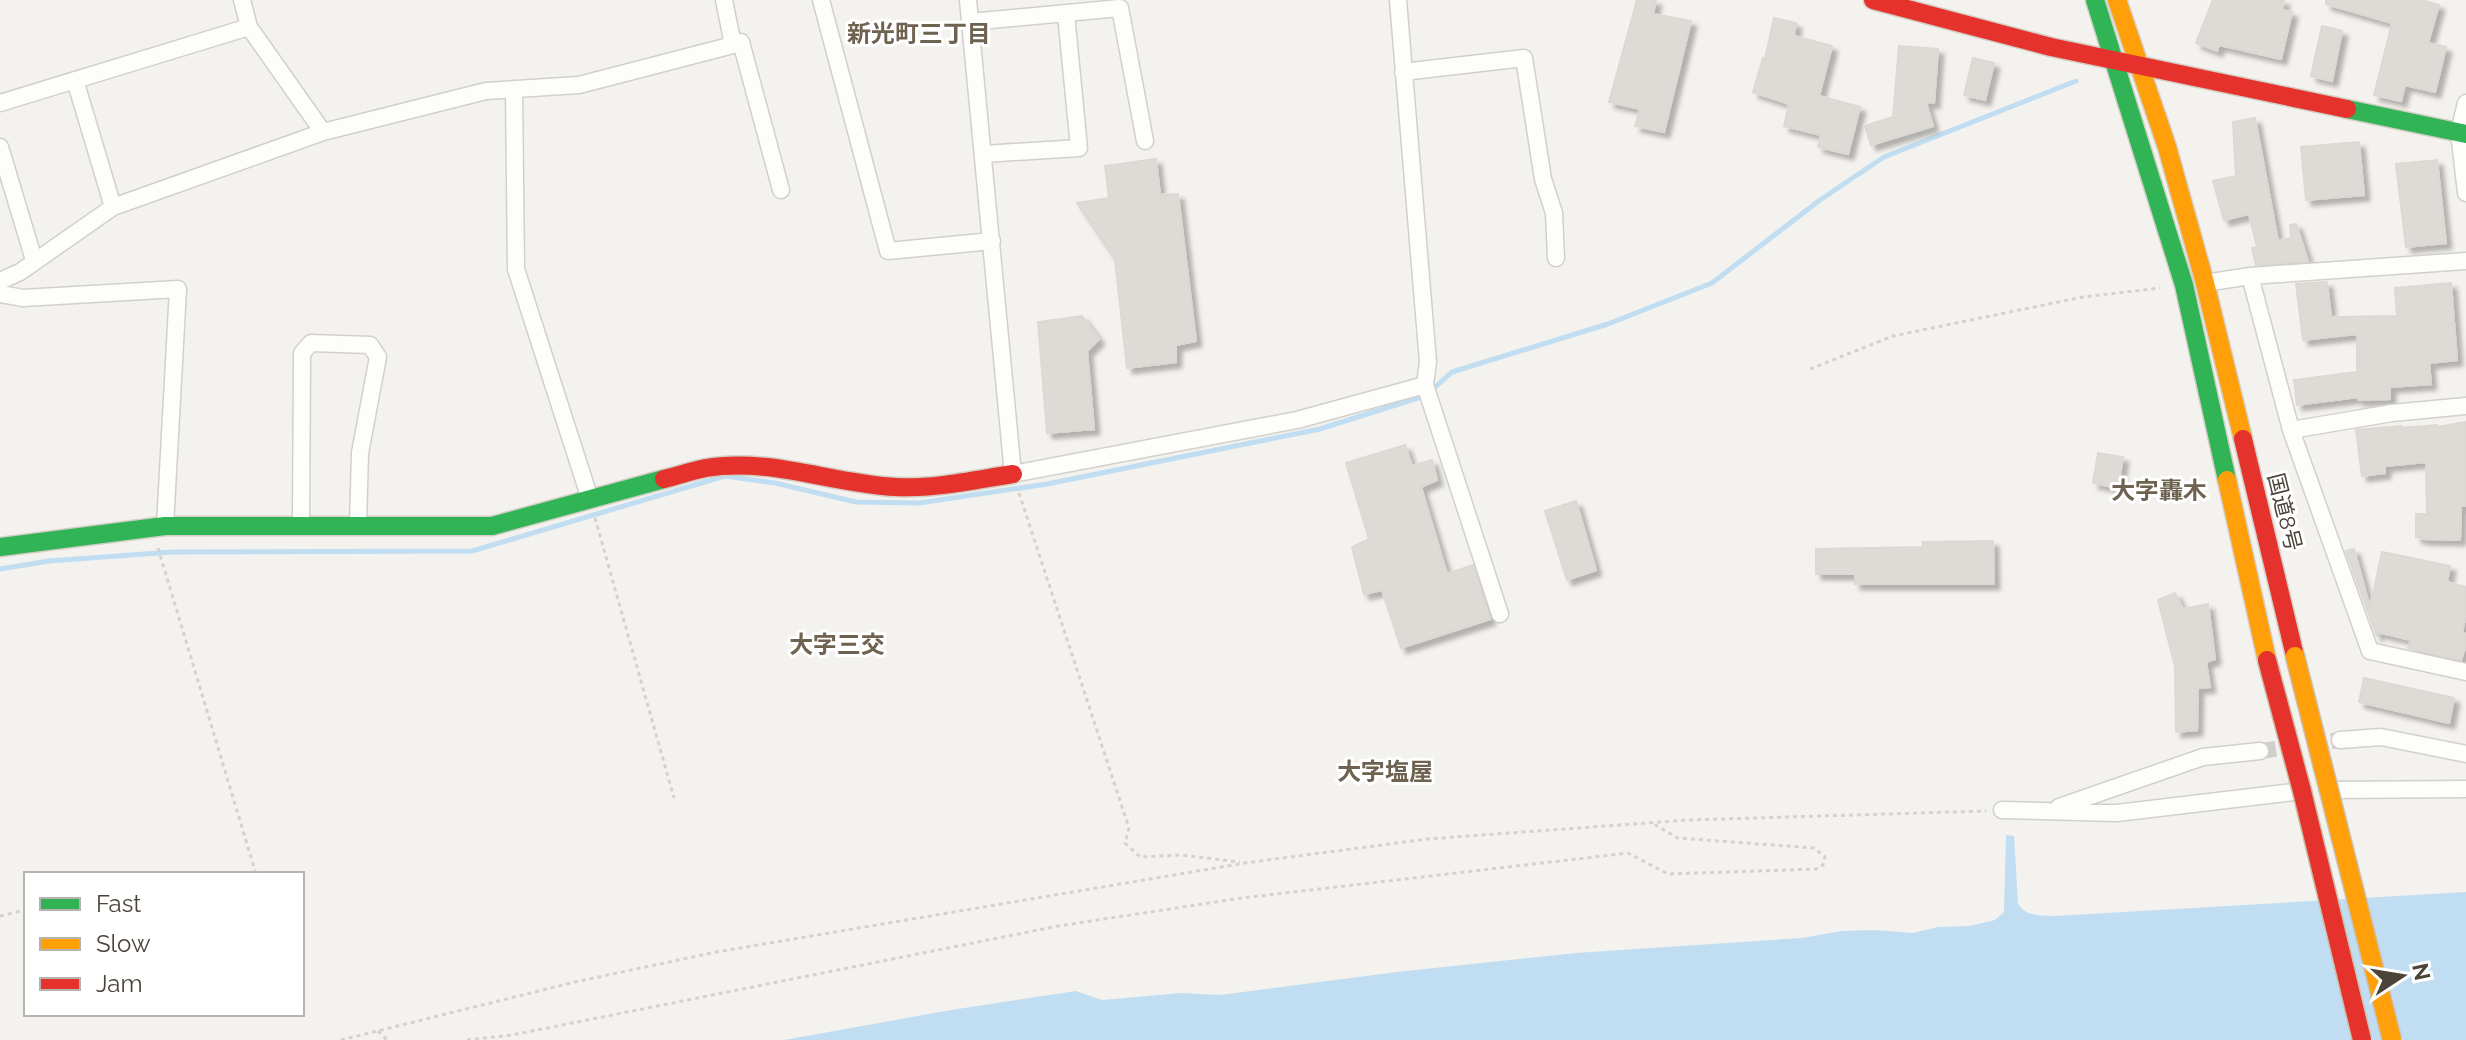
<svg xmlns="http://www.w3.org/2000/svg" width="2466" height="1040" font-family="Raleway,'Noto Sans JP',sans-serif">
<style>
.water{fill:#c0ddf1}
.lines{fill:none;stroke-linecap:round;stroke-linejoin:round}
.stream{stroke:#c0ddf1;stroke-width:5}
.building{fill:#dedbd6;stroke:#dcd9d4;stroke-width:2;filter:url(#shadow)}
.street-tunnel{stroke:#d2cfca;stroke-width:16;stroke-dasharray:16 8;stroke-linecap:butt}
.street-casing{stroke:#d2d0cb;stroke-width:19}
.fast-casing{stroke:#d3cfc5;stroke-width:21}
.slow-casing{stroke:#d3cfc5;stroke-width:21}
.jam-casing{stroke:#d3cfc5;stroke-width:21}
.path{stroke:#d3d2cc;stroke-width:3;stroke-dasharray:4 4;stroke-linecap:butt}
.street{stroke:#fdfdfc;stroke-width:16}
.fast{stroke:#30b455;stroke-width:18}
.slow{stroke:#ff9f0a;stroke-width:18}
.jam{stroke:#e5322d;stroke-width:18}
.slow-bridge-casing{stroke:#ccbfa9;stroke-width:21;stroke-linecap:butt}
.jam-bridge-casing{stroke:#ccbfa9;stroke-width:21;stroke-linecap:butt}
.slow-bridge{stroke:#ff9f0a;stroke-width:18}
.jam-bridge{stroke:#e5322d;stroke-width:18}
.labels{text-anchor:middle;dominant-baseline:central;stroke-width:6;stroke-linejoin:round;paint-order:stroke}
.street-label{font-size:22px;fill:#4b4439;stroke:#fff}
.neighbourhood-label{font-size:24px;font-weight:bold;fill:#6e6250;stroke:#fff}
</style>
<defs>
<filter id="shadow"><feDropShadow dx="5.5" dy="5.5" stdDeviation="2" flood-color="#0004"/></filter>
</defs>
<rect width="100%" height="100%" fill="#f4f2ee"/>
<path class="water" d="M2006,835L2014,836L2018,903C2025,917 2040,915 2055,916L2466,892V1040H784L951,1010L1076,991L1102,1000L1182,993L1220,995L1397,972L1576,953L1802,938L1842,931L1874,930L1913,933L1938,927L1970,926L1995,920L2004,912Z"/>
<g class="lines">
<path class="stream" d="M1432,390L1452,372L1608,324L1712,283L1820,200L1884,157L2076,81
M0,569L49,561L172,552L472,551L725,476L775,483L856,502L919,503L1047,484L1320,429L1424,396"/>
</g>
<path class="building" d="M1637,0H1656L1653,14L1691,21L1664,132L1635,126L1640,109L1609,102Z
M2213,0H2284L2282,10L2292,12L2281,59L2219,45L2217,51L2196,43Z
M2326,0H2421L2439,5L2428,43L2446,47L2435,92L2405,85L2401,101L2374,95L2392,23L2326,4Z
M1774,18L1796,23L1794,36L1832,46L1819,96L1860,107L1848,154L1818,147L1821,135L1784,126L1789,104L1753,92L1763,58L1765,59Z
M2322,26L2342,31L2332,81L2311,76Z
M1899,46L1938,49L1934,103L1926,102L1933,126L1871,145L1865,126L1893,117Z
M1973,58L1994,63L1985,100L1964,95Z
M2255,118L2278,241L2291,238L2290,225L2296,224L2308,261L2256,265L2252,248L2257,247L2249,214L2224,220L2213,181L2236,176L2233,122Z
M2359,142L2364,195L2306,200L2301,147Z
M1156,159L1160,195L1178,194L1196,341L1176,345V362L1127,368L1115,260L1077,203L1109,198L1105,166Z
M2437,160L2446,243L2406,247L2396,164Z
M2327,282L2331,317L2397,316L2395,288L2451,283L2457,360L2429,363L2431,384L2390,387V399L2358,400V397L2297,405L2294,380L2357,372V334L2303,340L2296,284Z
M1082,316L1099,339L1087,351L1094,429L1047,433L1038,322Z
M2466,422V506H2461L2460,540L2424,539L2416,537V514H2427L2426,462L2385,466V473L2362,476L2356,430L2401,426V428L2437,425V427Z
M1405,445L1412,466L1432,460L1437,480L1421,487L1447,574L1473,565L1490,619L1401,648L1382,590L1364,594L1352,547L1369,539L1346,463Z
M2098,453L2123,457L2118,488L2093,483Z
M1576,501L1596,570L1567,580L1545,511Z
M1993,541L1994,584H1855V574H1816V549L1923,547V542Z
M2354,549L2370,608L2382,552L2450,566L2447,582L2466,587V613L2462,633L2466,634V645L2461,660L2408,648L2411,640L2377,632V637L2346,551Z
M2175,593L2183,609L2208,604L2215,659L2206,662L2210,687L2198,688L2197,730L2176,732L2175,666L2158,600Z
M2364,678L2454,698L2449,723L2359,702Z"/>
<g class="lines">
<path class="street-tunnel" d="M2260,751L2340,740"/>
<defs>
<path id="street" d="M242,0L249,27L323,132
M821,0L888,251L992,241
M968,0L1013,474L1297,420L1425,385
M1398,0L1428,362L1425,385L1500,614
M970,22L1120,8L1145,141
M733,45L741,42L781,190
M1403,72L1524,58L1543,179L1554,213L1556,258
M75,80L113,207
M514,89L516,269L590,499
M0,103L249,27
M2466,103L2459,132L2466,193
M0,147L34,260
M984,154L1079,148L1066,14
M2250,276L2466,261
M0,281L20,272L113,207L323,132L486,91L579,85L733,45L724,0
M2205,283L2250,276L2291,430L2392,413L2466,406
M0,294L23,298L178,289L165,526
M2291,430L2370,651L2466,672
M301,525L302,353L311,343L370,345L378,357L360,453L358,525
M2340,740L2381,737L2466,754
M2328,790L2466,789
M2059,807L2203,757L2260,751
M2002,810L2117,813L2302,791"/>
<path id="fast" d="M2095,0L2184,285L2227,480
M2347,109L2466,134
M0,547L165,526H492L664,479"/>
<path id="slow" d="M2117,0L2167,147L2205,283L2243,439
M2227,480L2267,660"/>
<path id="jam" d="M1873,0L2051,47L2347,109
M2243,439L2295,656
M664,479C677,476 691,471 706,468C769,457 833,484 896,487C935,489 974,480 1013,474"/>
</defs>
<use href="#street" class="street-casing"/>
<use href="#fast" class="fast-casing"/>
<use href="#slow" class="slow-casing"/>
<use href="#jam" class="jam-casing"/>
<path class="path" d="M1810,369L1893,336L2083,297L2160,288
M1019,493L1129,828L1125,843L1140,857L1181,855L1240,862
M595,518L674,798
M158,548L256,874
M0,916L26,910
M378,1031L387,1040
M341,1040L575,982L716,952L1245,863L1427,839L1688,820L1986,811
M467,1040L512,1035L1058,926L1242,898L1628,853L1668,874L1816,869L1823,865L1825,857L1814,848L1678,838L1652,823"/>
<use href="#street" class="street"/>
<use href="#fast" class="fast"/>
<use href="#slow" class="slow"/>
<use href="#jam" class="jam"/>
<defs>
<path id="slow-bridge" d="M2295,656L2392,1040"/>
<path id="jam-bridge" d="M2267,660L2302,791L2362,1040"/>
</defs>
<use href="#slow-bridge" class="slow-bridge-casing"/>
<use href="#jam-bridge" class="jam-bridge-casing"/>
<use href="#slow-bridge" class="slow-bridge"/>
<use href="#jam-bridge" class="jam-bridge"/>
</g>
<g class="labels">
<g class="street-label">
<text transform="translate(2285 512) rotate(76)">国道8号</text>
</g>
<g class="neighbourhood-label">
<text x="919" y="33">新光町三丁目</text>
<text x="2159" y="490">大字轟木</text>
<text x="837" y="644">大字三交</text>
<text x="1385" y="771">大字塩屋</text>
</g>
</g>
<rect x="24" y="872" width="280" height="144" fill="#ffffff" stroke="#b7b4b0" stroke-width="2"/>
<rect x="40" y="898" width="40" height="12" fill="#30b455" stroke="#b7b4b0" stroke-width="2"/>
<text x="96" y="912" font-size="24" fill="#4b4439">Fast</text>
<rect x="40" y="938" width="40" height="12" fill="#ff9f0a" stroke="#b7b4b0" stroke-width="2"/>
<text x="96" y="952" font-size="24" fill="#4b4439">Slow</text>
<rect x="40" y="978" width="40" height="12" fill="#e5322d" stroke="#b7b4b0" stroke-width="2"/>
<text x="96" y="992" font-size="24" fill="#4b4439">Jam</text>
<g transform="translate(2402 976) rotate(78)" stroke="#ffffff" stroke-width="6" paint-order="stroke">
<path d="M0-6L14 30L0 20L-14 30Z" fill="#4b4439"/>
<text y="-12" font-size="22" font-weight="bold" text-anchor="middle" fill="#4b4439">N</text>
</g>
</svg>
